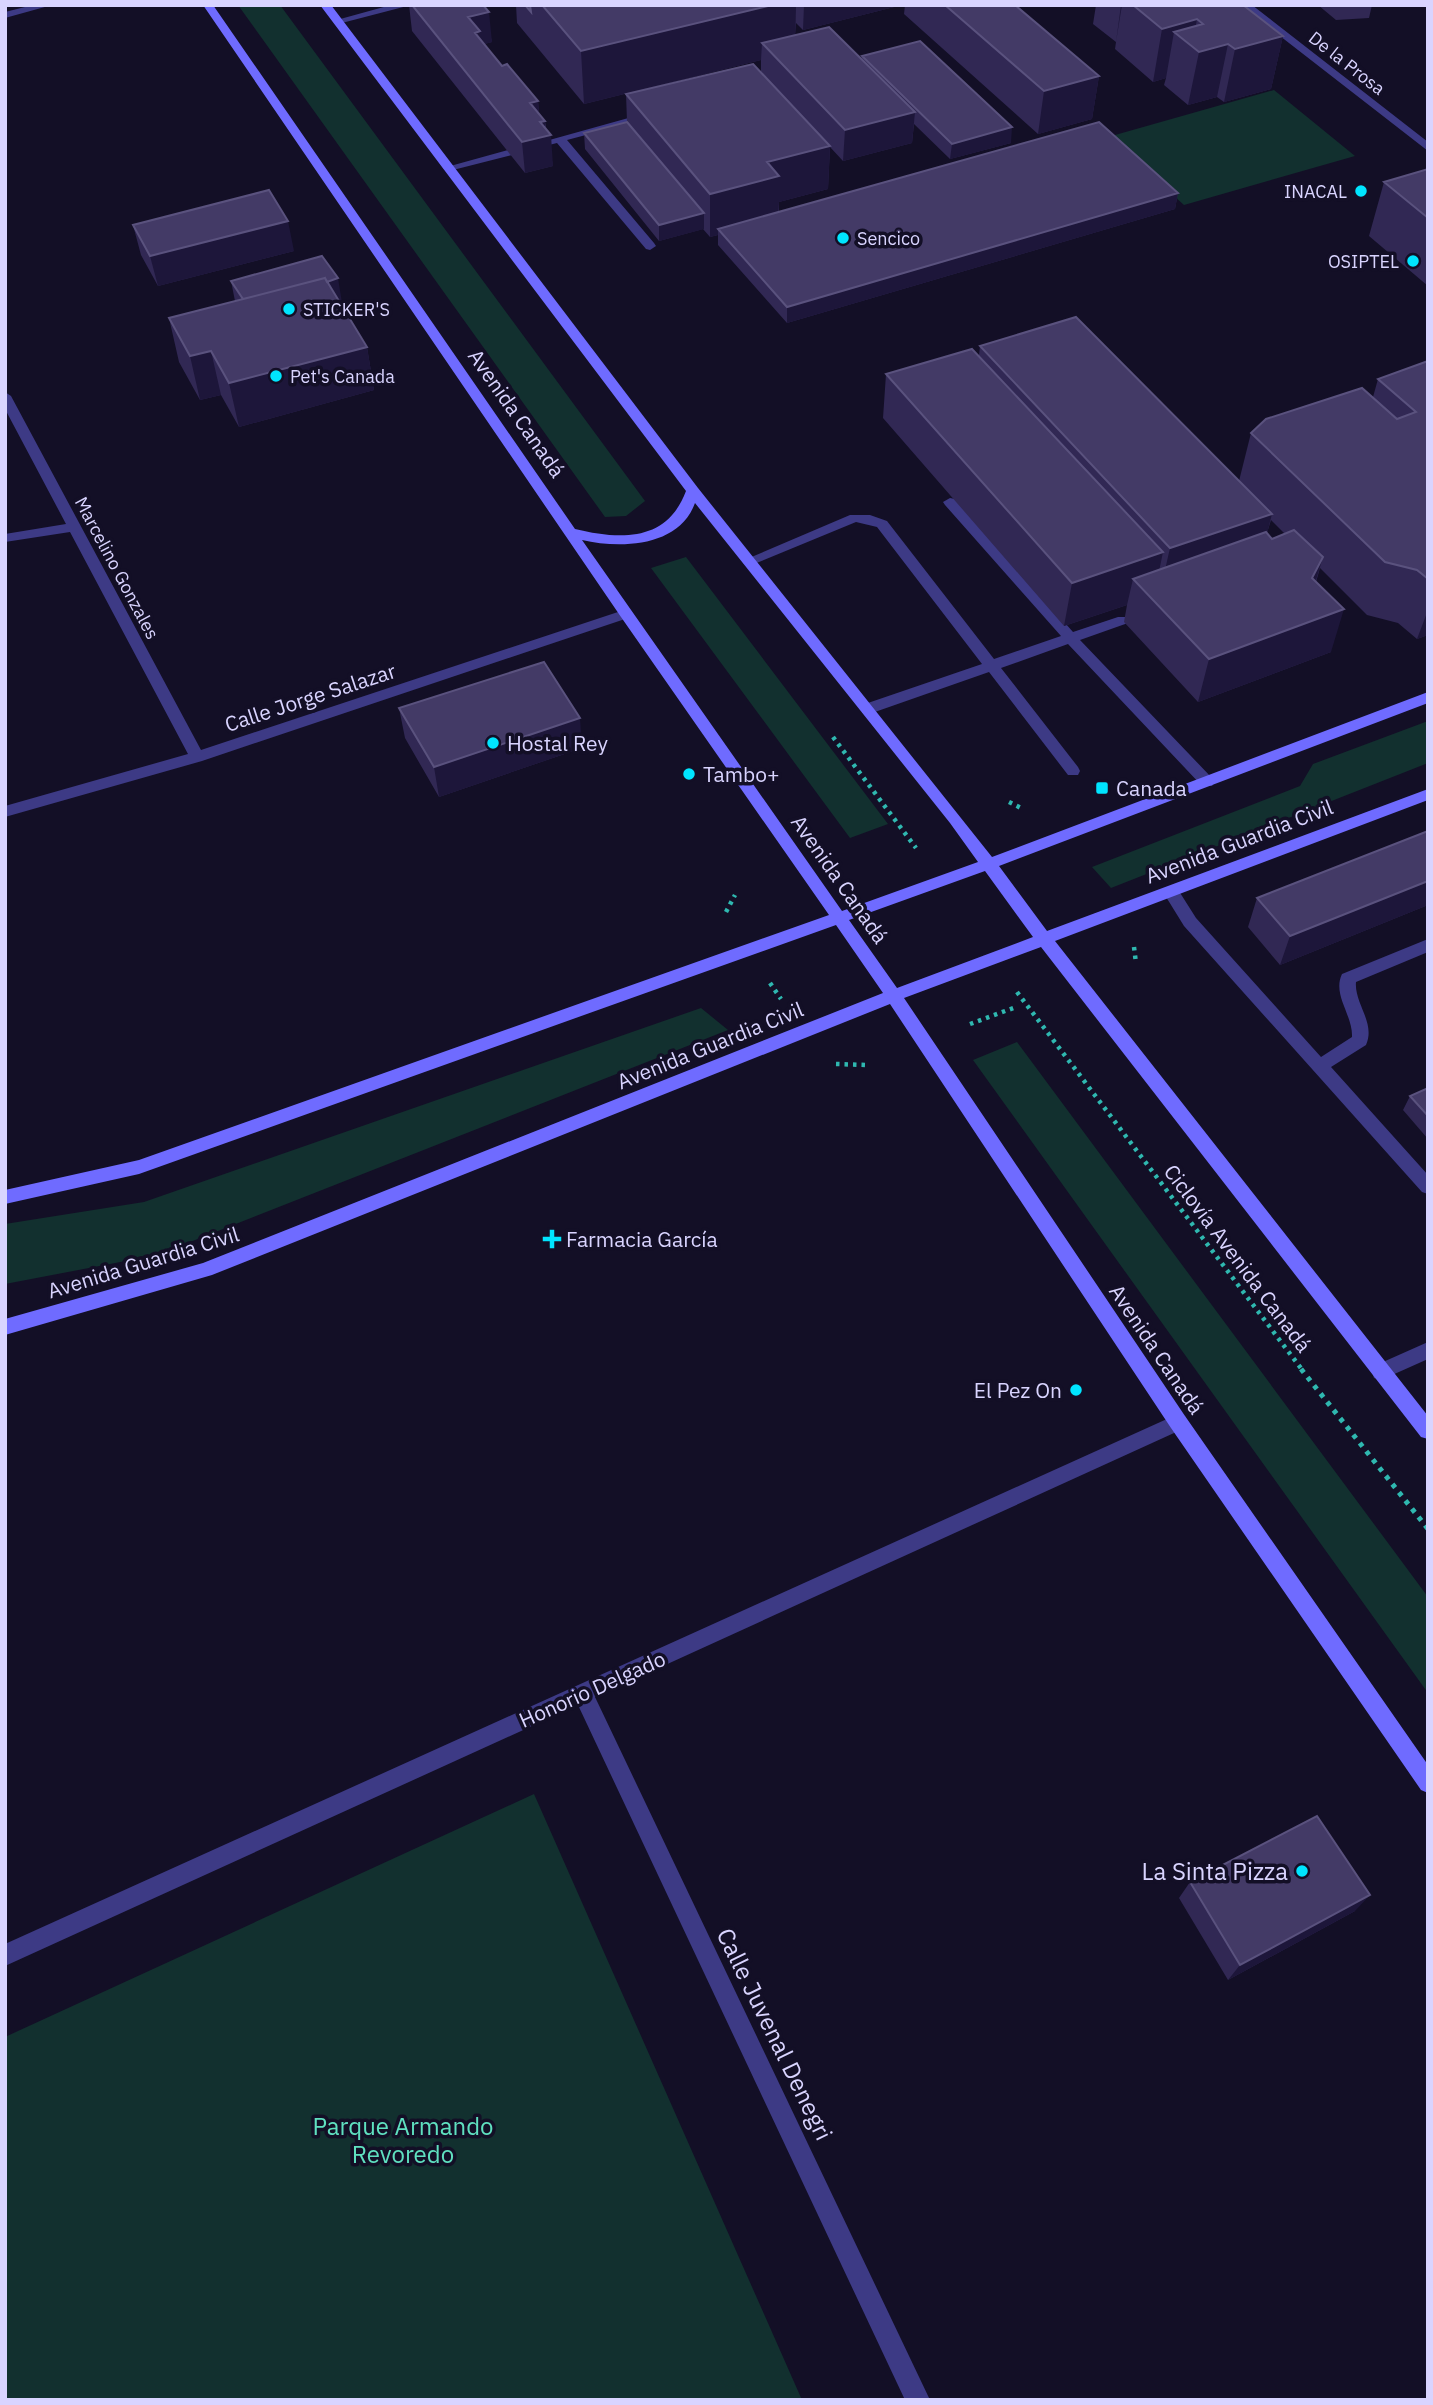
<svg xmlns="http://www.w3.org/2000/svg" width="1433" height="2405" font-family="'IBM Plex Sans',sans-serif">
<style>
.green{fill:#12302f}
.lines{fill:none;stroke-linecap:round;stroke-linejoin:round}
.path-far1{stroke:#2fb8b0;stroke-width:4.5;stroke-dasharray:3.5 5;stroke-linecap:butt}
.path{stroke:#2fb8b0;stroke-width:5;stroke-dasharray:4.5 6;stroke-linecap:butt}
.service{fill:#3d3a85;fill-rule:evenodd}
.minor{fill:#3d3a85;fill-rule:evenodd}
.tertiary{fill:#3d3a85;fill-rule:evenodd}
.secondary{fill:#6f6bff;fill-rule:evenodd}
.wall{fill:#312854;fill-rule:evenodd}
.shaded-wall{fill:#1d163a}
.building{fill:#433a66;stroke:#5a527e;stroke-width:2}
.poi-dot{fill:#00e5ff;stroke:#130f26;stroke-width:2.5}
.labels{text-anchor:middle;dominant-baseline:central;stroke-width:7;stroke-linejoin:round;paint-order:stroke}
.far-street-label{font-size:18px;fill:#d9d4ff;stroke:#130f26}
.far-poi-label{font-size:18px;fill:#d9d4ff;stroke:#130f26;text-anchor:start}
.street-label{font-size:21px;fill:#d9d4ff;stroke:#130f26}
.poi-label{font-size:21px;fill:#d9d4ff;stroke:#130f26;text-anchor:start}
.near-poi-label{font-size:24px;fill:#d9d4ff;stroke:#130f26;text-anchor:end}
.near-street-label{font-size:24px;fill:#d9d4ff;stroke:#130f26}
.near-park-label{font-size:24px;fill:#5fe0c0;stroke:#130f26}
</style>
<rect width="100%" height="100%" fill="#130f26"/>
<path class="green" d="M238,5H280L645,501L626,516L605,517Z
M1274,90L1355,156L1184,205L1108,137Z
M686,557L888,824L850,838L651,568Z
M1428,721V763L1111,888L1092,867L1300,786L1313,764Z
M701,1008L728,1030L157,1255L5,1284V1224L144,1202Z
M1017,1042L1428,1597V1693L973,1060Z
M534,1794L802,2400H5V2037Z"/>
<g class="lines">
<path class="path-far1" d="M833,737L916,848
M1009,802L1021,808
M726,912L735,895
M1134,947L1136,963
M770,983L781,999
M1017,992L1303,1371
M970,1024L1016,1007
M836,1064L867,1065"/>
<path class="path" d="M1301,1369L1428,1529"/>
<path class="service" d="M650,112L654,113V117L567,140L654,243L656,246L650,250L646,249L557,143L541,147L535,144Z
M508,150L512,151V155L449,171L443,168Z
M950,498L955,499L1073,632L1118,617H1128V623L1080,640L1212,778L1215,782L1212,786H1202L1068,644L1001,668L1078,767L1080,771L1078,775H1068L989,672L872,713H862V705L982,664L877,527L856,522L754,564H744L742,561L850,515H870L887,521L994,659L1061,636L945,505L943,502Z
M1171,886L1177,888L1196,918L1321,1057L1352,1037C1353,1015 1332,995 1342,974L1428,939V952L1356,982C1354,1003 1376,1023 1366,1045L1331,1067L1428,1175V1194L1422,1192L1184,926L1163,892Z
M1428,1342V1359L1381,1380L1374,1378L1372,1372L1374,1366Z"/>
<path class="minor" d="M33,5H52L5,18V12Z
M1240,5H1252L1428,142V151Z
M5,392L11,396L201,750L621,611H631L633,614L631,617L202,761L5,817V806L188,754L70,532L5,542V534L66,524L5,409Z
M1178,1414L1185,1416L1187,1422L1185,1428L595,1697L930,2400H905L578,1705L5,1966V1944Z"/>
<path class="tertiary" d="M391,5H411L338,24L333,21Z"/>
<path class="secondary" d="M203,5H213L575,529C621,540 667,542 686,491L320,5H331L698,488L992,857L1428,692V703L999,866L1047,931L1428,789V800L1055,941L1428,1416V1439L1421,1437L1041,947L904,998L1185,1416L1428,1765V1793L1421,1790L1171,1428L890,1004L212,1275L5,1335V1319L203,1263L883,993L836,925L139,1174L5,1204V1190L139,1160L829,915L621,617ZM695,503L950,823L978,862L842,911L582,540C621,549 679,547 695,503ZM985,871L1033,937L897,988L849,920Z"/>
</g>
<path class="wall" d="M409,5H483L492,42L484,44L502,66L538,101L539,114L545,121L553,166L525,173L412,31Z
M516,5H902L803,30L796,23L795,35L861,59L862,56L1011,143L950,159L914,124L912,143L843,161L830,147L828,189L779,202V212L1178,193L1175,209L787,323L718,245V235L710,237L703,229L659,241L585,149L584,133L627,122L626,94L761,72V60L584,104L517,23Z
M905,5H1015L1099,76L1092,119L1038,134L904,14Z
M1096,5H1243L1283,36L1271,89L1224,102L1217,97L1188,105L1164,85L1166,78L1153,82L1115,49L1116,42L1093,24Z
M1318,5H1372L1369,18L1336,20Z
M1428,169V286L1369,236L1384,182Z
M133,225L294,251L158,286L141,255Z
M231,281L343,309L367,347L374,390L239,427L221,395L200,400L179,362L169,318L235,301Z
M980,346L1239,481L1251,433L1373,397L1378,379L1428,361V635L1417,639L1398,623L1367,615L1320,568L1316,582L1331,652L1198,702L1124,622L1127,605L1064,626L883,418L886,374L979,355ZM1271,520L1285,534L1272,539L1267,533Z
M399,708L582,748L439,797L405,738Z
M1428,831V905L1280,965L1248,927L1257,898Z
M1428,1088V1139L1403,1110L1410,1096Z
M1190,1882L1355,1911L1228,1980L1179,1898Z"/>
<path class="shaded-wall" d="M772,5H796L795,52L762,43L761,60L584,104L581,51Z
M804,5H902L803,30Z
M1121,5H1122L1116,42Z
M489,12L492,42L481,45L483,62L468,17Z
M1197,19L1192,47L1174,32L1166,78L1153,82L1162,29Z
M1283,36L1271,89L1224,102L1235,49Z
M1228,44L1217,97L1188,105L1199,52Z
M1099,76L1092,119L1038,134L1044,91Z
M538,101L540,122L545,121L546,136L551,135L553,166L525,173L522,142L530,103Z
M915,112L912,143L843,161L845,130Z
M1012,127L1011,143L950,159L952,144Z
M830,146L828,189L779,202L778,219L718,229V235L710,237V194L767,162Z
M1178,193L1175,209L787,323V307Z
M704,213V229L659,241V225Z
M288,221L294,251L158,286L150,256Z
M338,278L343,309L246,304Z
M367,347L374,390L239,427L229,383Z
M211,351L221,395L200,400L190,356Z
M1272,514L1261,557L1160,592L1170,548Z
M1163,552L1154,596L1133,579L1127,605L1064,626L1072,583Z
M1323,557L1310,600L1312,578Z
M1344,609L1331,652L1198,702L1209,659Z
M1428,610V635L1417,639Z
M580,718L582,748L439,797L434,767Z
M1428,881V905L1280,965L1290,936Z
M1370,1895L1355,1911L1228,1980L1240,1965Z"/>
<path class="building" d="M412,5H483L489,12L468,17L480,31L475,33L502,66L507,64L538,101L530,103L545,121L540,122L551,135L522,142Z
M525,5H530L531,12Z
M542,5H772L581,51Z
M945,5H1015L1099,76L1044,91Z
M1133,5H1243L1283,36L1235,49L1228,44L1199,52L1174,32L1203,24L1197,19L1162,29Z
M829,27L915,112L845,130L762,43Z
M920,41L1012,127L952,144L862,56Z
M753,64L830,146L767,162L779,176L710,194L626,94Z
M627,122L704,213L659,225L584,133Z
M1099,122L1178,193L787,307L718,229Z
M1428,169V218L1384,182Z
M269,190L288,221L150,256L133,225Z
M322,256L338,278L327,282L325,278L243,299L231,281Z
M325,278L367,347L229,383L211,351L190,356L169,318Z
M1076,317L1272,514L1170,548L980,346Z
M972,349L1163,552L1072,583L886,374Z
M1428,361V579L1417,570L1385,562L1251,433L1266,419L1362,388L1397,419L1416,412L1378,379Z
M1294,530L1323,557L1312,578L1344,609L1209,659L1133,579L1266,532L1272,539Z
M544,662L580,718L434,767L399,708Z
M1428,831V881L1290,936L1257,898Z
M1428,1088V1116L1410,1096Z
M1317,1816L1370,1895L1240,1965L1190,1882Z"/>
<g class="poi-dot">
<circle cx="1361" cy="191" r="7"/>
<circle cx="843" cy="238" r="7"/>
<circle cx="1413" cy="261" r="7"/>
<circle cx="289" cy="309" r="7"/>
<circle cx="276" cy="376" r="7"/>
<circle cx="493" cy="743" r="7"/>
<circle cx="689" cy="774" r="7"/>
<rect x="1095" y="781" width="14" height="14" rx="3.5"/>
<path d="M548.5 1228.5h7v7h7v7h-7v7h-7v-7h-7v-7h7z"/>
<circle cx="1076" cy="1390" r="7"/>
<circle cx="1302" cy="1871" r="7"/>
</g>
<g class="labels">
<g class="far-street-label">
<text transform="translate(1347 63) rotate(38)">De la Prosa</text>
<text transform="translate(117 568) rotate(62)">Marcelino Gonzales</text>
</g>
<g class="far-poi-label">
<text x="1347" y="191" text-anchor="end">INACAL</text>
<text x="857" y="238">Sencico</text>
<text x="1399" y="261" text-anchor="end">OSIPTEL</text>
<text x="303" y="309">STICKER'S</text>
<text x="290" y="376">Pet's Canada</text>
</g>
<g class="street-label">
<text transform="translate(517 413) rotate(55)">Avenida Canadá</text>
<text transform="translate(310 697) rotate(-18)">Calle Jorge Salazar</text>
<text transform="translate(1239 841) rotate(-21)">Avenida Guardia Civil</text>
<text transform="translate(840 879) rotate(55)">Avenida Canadá</text>
<text transform="translate(710 1045) rotate(-22)">Avenida Guardia Civil</text>
<text transform="translate(1238 1258) rotate(53)">Ciclovía Avenida Canadá</text>
<text transform="translate(143 1262) rotate(-17)">Avenida Guardia Civil</text>
<text transform="translate(1157 1349) rotate(56)">Avenida Canadá</text>
<text transform="translate(592 1689) rotate(-24)">Honorio Delgado</text>
</g>
<g class="poi-label">
<text x="507" y="743">Hostal Rey</text>
<text x="703" y="774">Tambo+</text>
<text x="1116" y="788">Canada</text>
<text x="566" y="1239">Farmacia García</text>
<text x="1062" y="1390" text-anchor="end">El Pez On</text>
</g>
<g class="near-poi-label">
<text x="1288" y="1871">La Sinta Pizza</text>
</g>
<g class="near-street-label">
<text transform="translate(775 2034) rotate(64)">Calle Juvenal Denegri</text>
</g>
<g class="near-park-label">
<text x="403" y="2126">Parque Armando<tspan x="403" dy="28">Revoredo</tspan></text>
</g>
</g>
<rect width="1433" height="2405" fill="none" stroke="#d9d4ff" stroke-width="14"/>
</svg>
